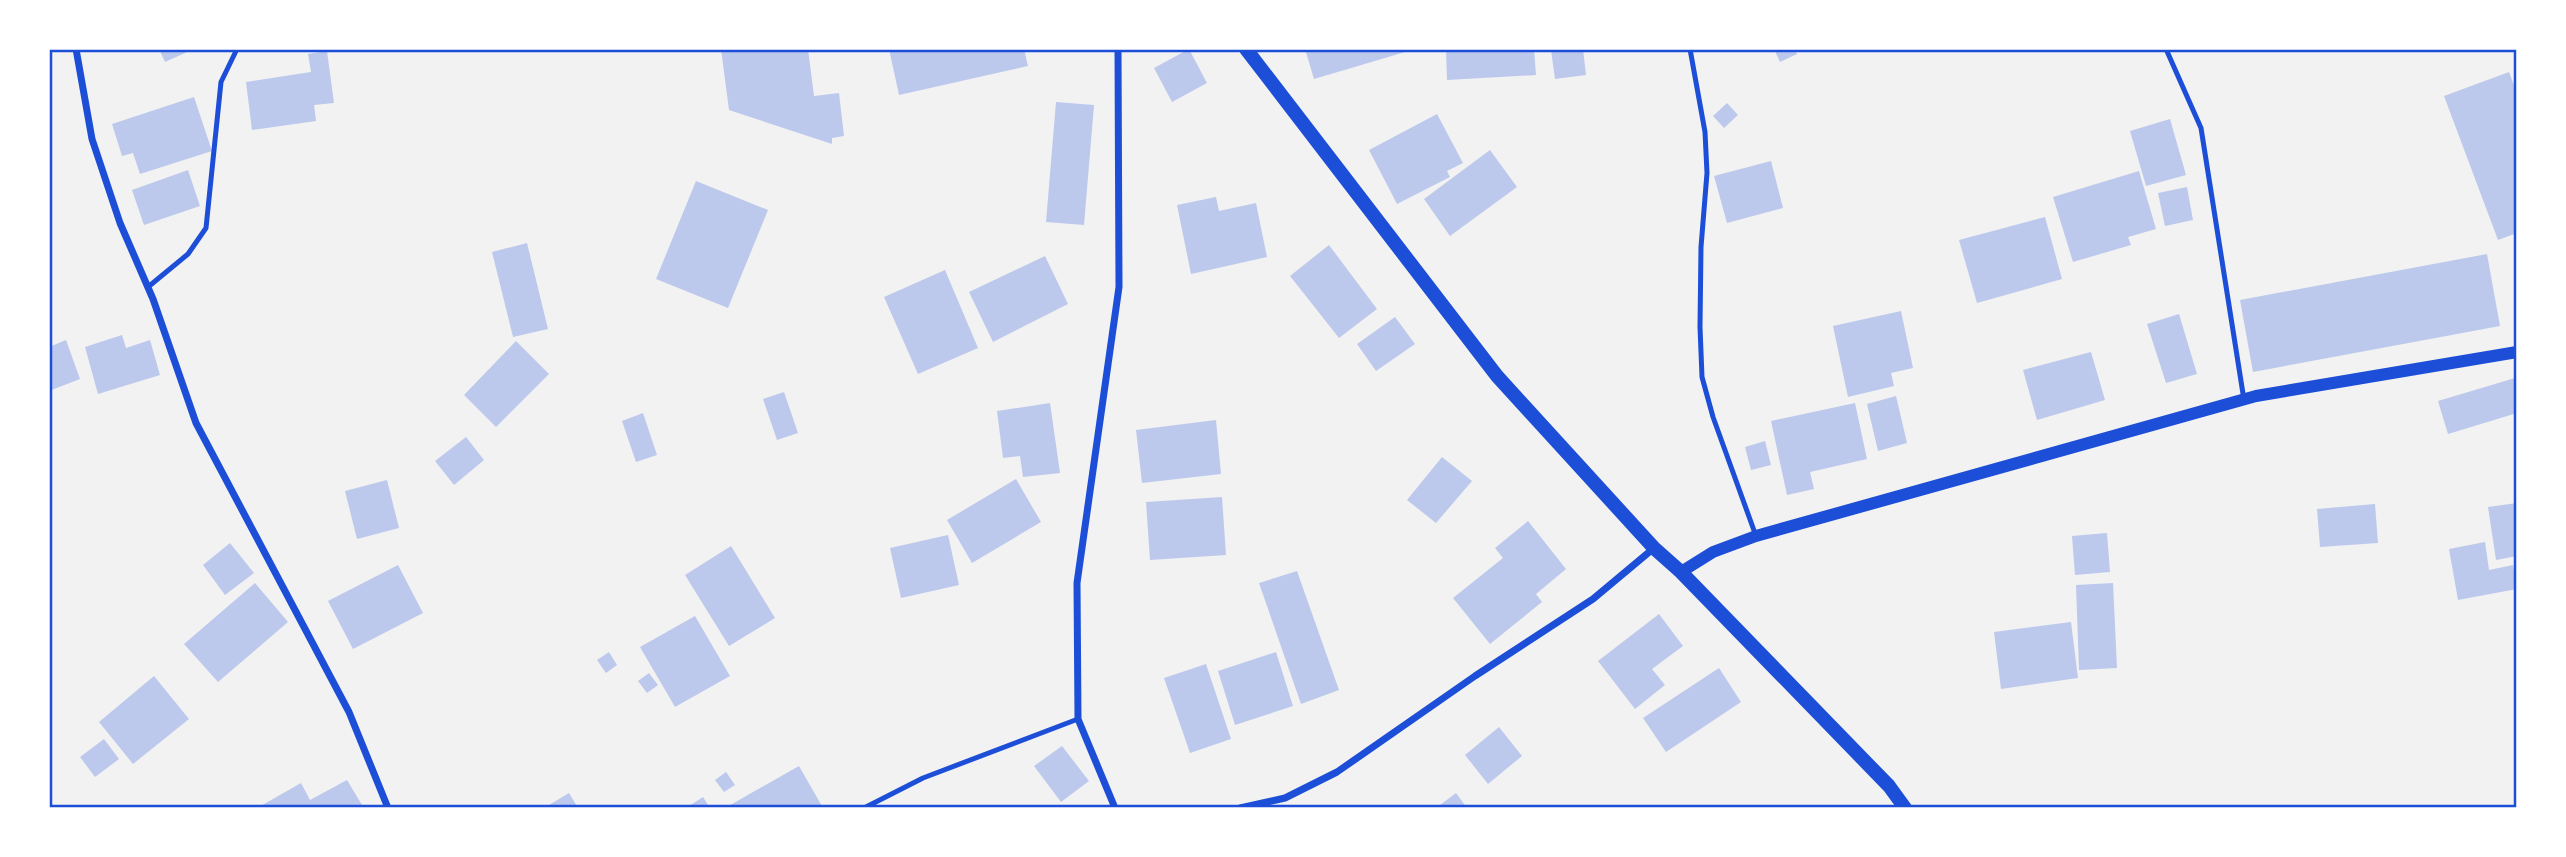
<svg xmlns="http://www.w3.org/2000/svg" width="2566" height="857" font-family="Montserrat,sans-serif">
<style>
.building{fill:#bdc9ec}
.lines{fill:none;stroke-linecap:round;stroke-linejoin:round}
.service{stroke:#1d4ed8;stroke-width:5}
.minor{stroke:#1d4ed8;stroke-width:7}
.tertiary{stroke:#1d4ed8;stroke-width:12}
.secondary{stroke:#1d4ed8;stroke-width:14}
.neatline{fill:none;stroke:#1d4ed8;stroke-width:2.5}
</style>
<rect width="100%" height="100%" fill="#f2f2f2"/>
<path class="building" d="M159,49H194L165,62Z
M721,49H808L814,96L839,93L844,136L832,138V144L729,110Z
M889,49H1024L1028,66L899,95Z
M1189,49L1207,83L1172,102L1154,68Z
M1305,49H1412V50L1314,79Z
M1446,49H1534L1536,75L1447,80Z
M1556,49H1583L1586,75L1555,79L1551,50Z
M1774,49H1795L1797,54L1780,62Z
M327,51L334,103L314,105L316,121L252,130L246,82L311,72L308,54Z
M2509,72L2517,93V233L2498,240L2444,96Z
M194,97L212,151L140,174L133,153L122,156L112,124Z
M1056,102L1094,105L1084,225L1046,222Z
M1727,103L1738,115L1724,128L1713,116Z
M1437,114L1463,163L1447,171L1450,177L1397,204L1369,150Z
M2170,119L2186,175L2146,186L2130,131Z
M1490,150L1517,187L1450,236L1424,199Z
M1771,161L1783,208L1727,223L1714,176Z
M188,170L200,206L144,225L132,190Z
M2139,171L2156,229L2128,237L2131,245L2073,262L2053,197Z
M696,181L768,210L728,308L656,279Z
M2187,187L2193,220L2165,226L2158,193Z
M1216,197L1219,211L1256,203L1267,257L1191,274L1177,205Z
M2045,217L2062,279L1977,303L1959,240Z
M527,243L548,329L513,337L492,252Z
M1329,245L1377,309L1339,338L1290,276Z
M2487,254L2500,326L2253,372L2240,300Z
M1045,256L1068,304L993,342L969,292Z
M945,270L978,348L918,374L884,297Z
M1901,311L1913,368L1891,373L1894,386L1848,397L1833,326Z
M2179,314L2197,374L2166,383L2147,324Z
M1395,317L1415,344L1376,371L1357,344Z
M122,335L126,348L150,340L160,375L98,394L85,347Z
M66,340L80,379L49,391V347Z
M516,341L549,374L496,427L464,395Z
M2091,352L2105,400L2037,420L2023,370Z
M2515,378L2517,413L2448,434L2438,401Z
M784,392L798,433L777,440L763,399Z
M1896,396L1907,443L1878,451L1867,404Z
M1050,403L1060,473L1023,477L1020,456L1003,458L997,411Z
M1855,403L1867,459L1810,472L1814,489L1787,495L1771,421Z
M643,413L657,455L636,462L622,421Z
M1216,420L1221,474L1142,483L1136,430Z
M466,437L484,460L454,485L435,461Z
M1765,441L1771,465L1751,470L1745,447Z
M1442,457L1472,481L1436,523L1407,500Z
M1016,479L1041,522L972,563L947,520Z
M387,480L399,528L357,539L345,491Z
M1222,497L1226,555L1150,560L1146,502Z
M2517,503V556L2496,560L2488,507Z
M2375,504L2378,543L2320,547L2317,509Z
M1528,521L1566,569L1536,594L1542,602L1490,644L1453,598L1503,558L1495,548Z
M2107,533L2110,572L2075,575L2072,536Z
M948,535L959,585L901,598L890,548Z
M2485,542L2489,570L2513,565L2517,589L2458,600L2449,549Z
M230,543L254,573L225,595L203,565Z
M731,546L775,618L729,646L685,575Z
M398,565L423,613L353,649L328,601Z
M1297,571L1339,690L1301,704L1259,583Z
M255,583L288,622L218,682L184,644Z
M2113,583L2117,668L2079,670L2076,585Z
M1659,614L1683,646L1652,669L1665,685L1635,709L1598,661Z
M695,616L730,676L675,707L640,647Z
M2071,622L2078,678L2001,689L1994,632Z
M609,652L617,665L606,673L597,660Z
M1276,652L1293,706L1235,725L1218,671Z
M1206,664L1231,739L1190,753L1164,678Z
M1719,668L1741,702L1666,752L1643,718Z
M649,673L658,685L647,693L638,681Z
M154,676L189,719L133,764L99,722Z
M1499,727L1522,756L1488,784L1465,755Z
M104,739L119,759L95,777L80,757Z
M1062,746L1089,781L1061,802L1034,766Z
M799,766L823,808H725Z
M726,772L735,785L724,792L715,780Z
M347,780L362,805L357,808H257L301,783L310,800Z
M569,793L578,808H544Z
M1456,793L1467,808H1436Z
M703,797L710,808H686Z"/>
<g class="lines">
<path class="service" d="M1690,49L1705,132L1707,173L1701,247L1700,327L1702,377L1713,417L1756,536
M2166,49L2201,128L2244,400
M148,287L188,254L206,228L221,82L237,49
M864,808L923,778L1078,719"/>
<path class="minor" d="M76,49L92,139L120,223L153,299L196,423L349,712L388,808
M1115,808L1078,719L1077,583L1119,287L1118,49
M1240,808L1285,798L1337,772L1475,676L1593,599L1654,548"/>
<path class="tertiary" d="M1681,572L1713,552L1756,536L2256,396L2517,352"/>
<path class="secondary" d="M1246,49L1497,376L1654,548L1681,572L1889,786L1905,808"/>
</g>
<rect width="2566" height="857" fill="none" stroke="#ffffff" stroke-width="102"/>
<rect x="51" y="51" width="2464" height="755" class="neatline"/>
</svg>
